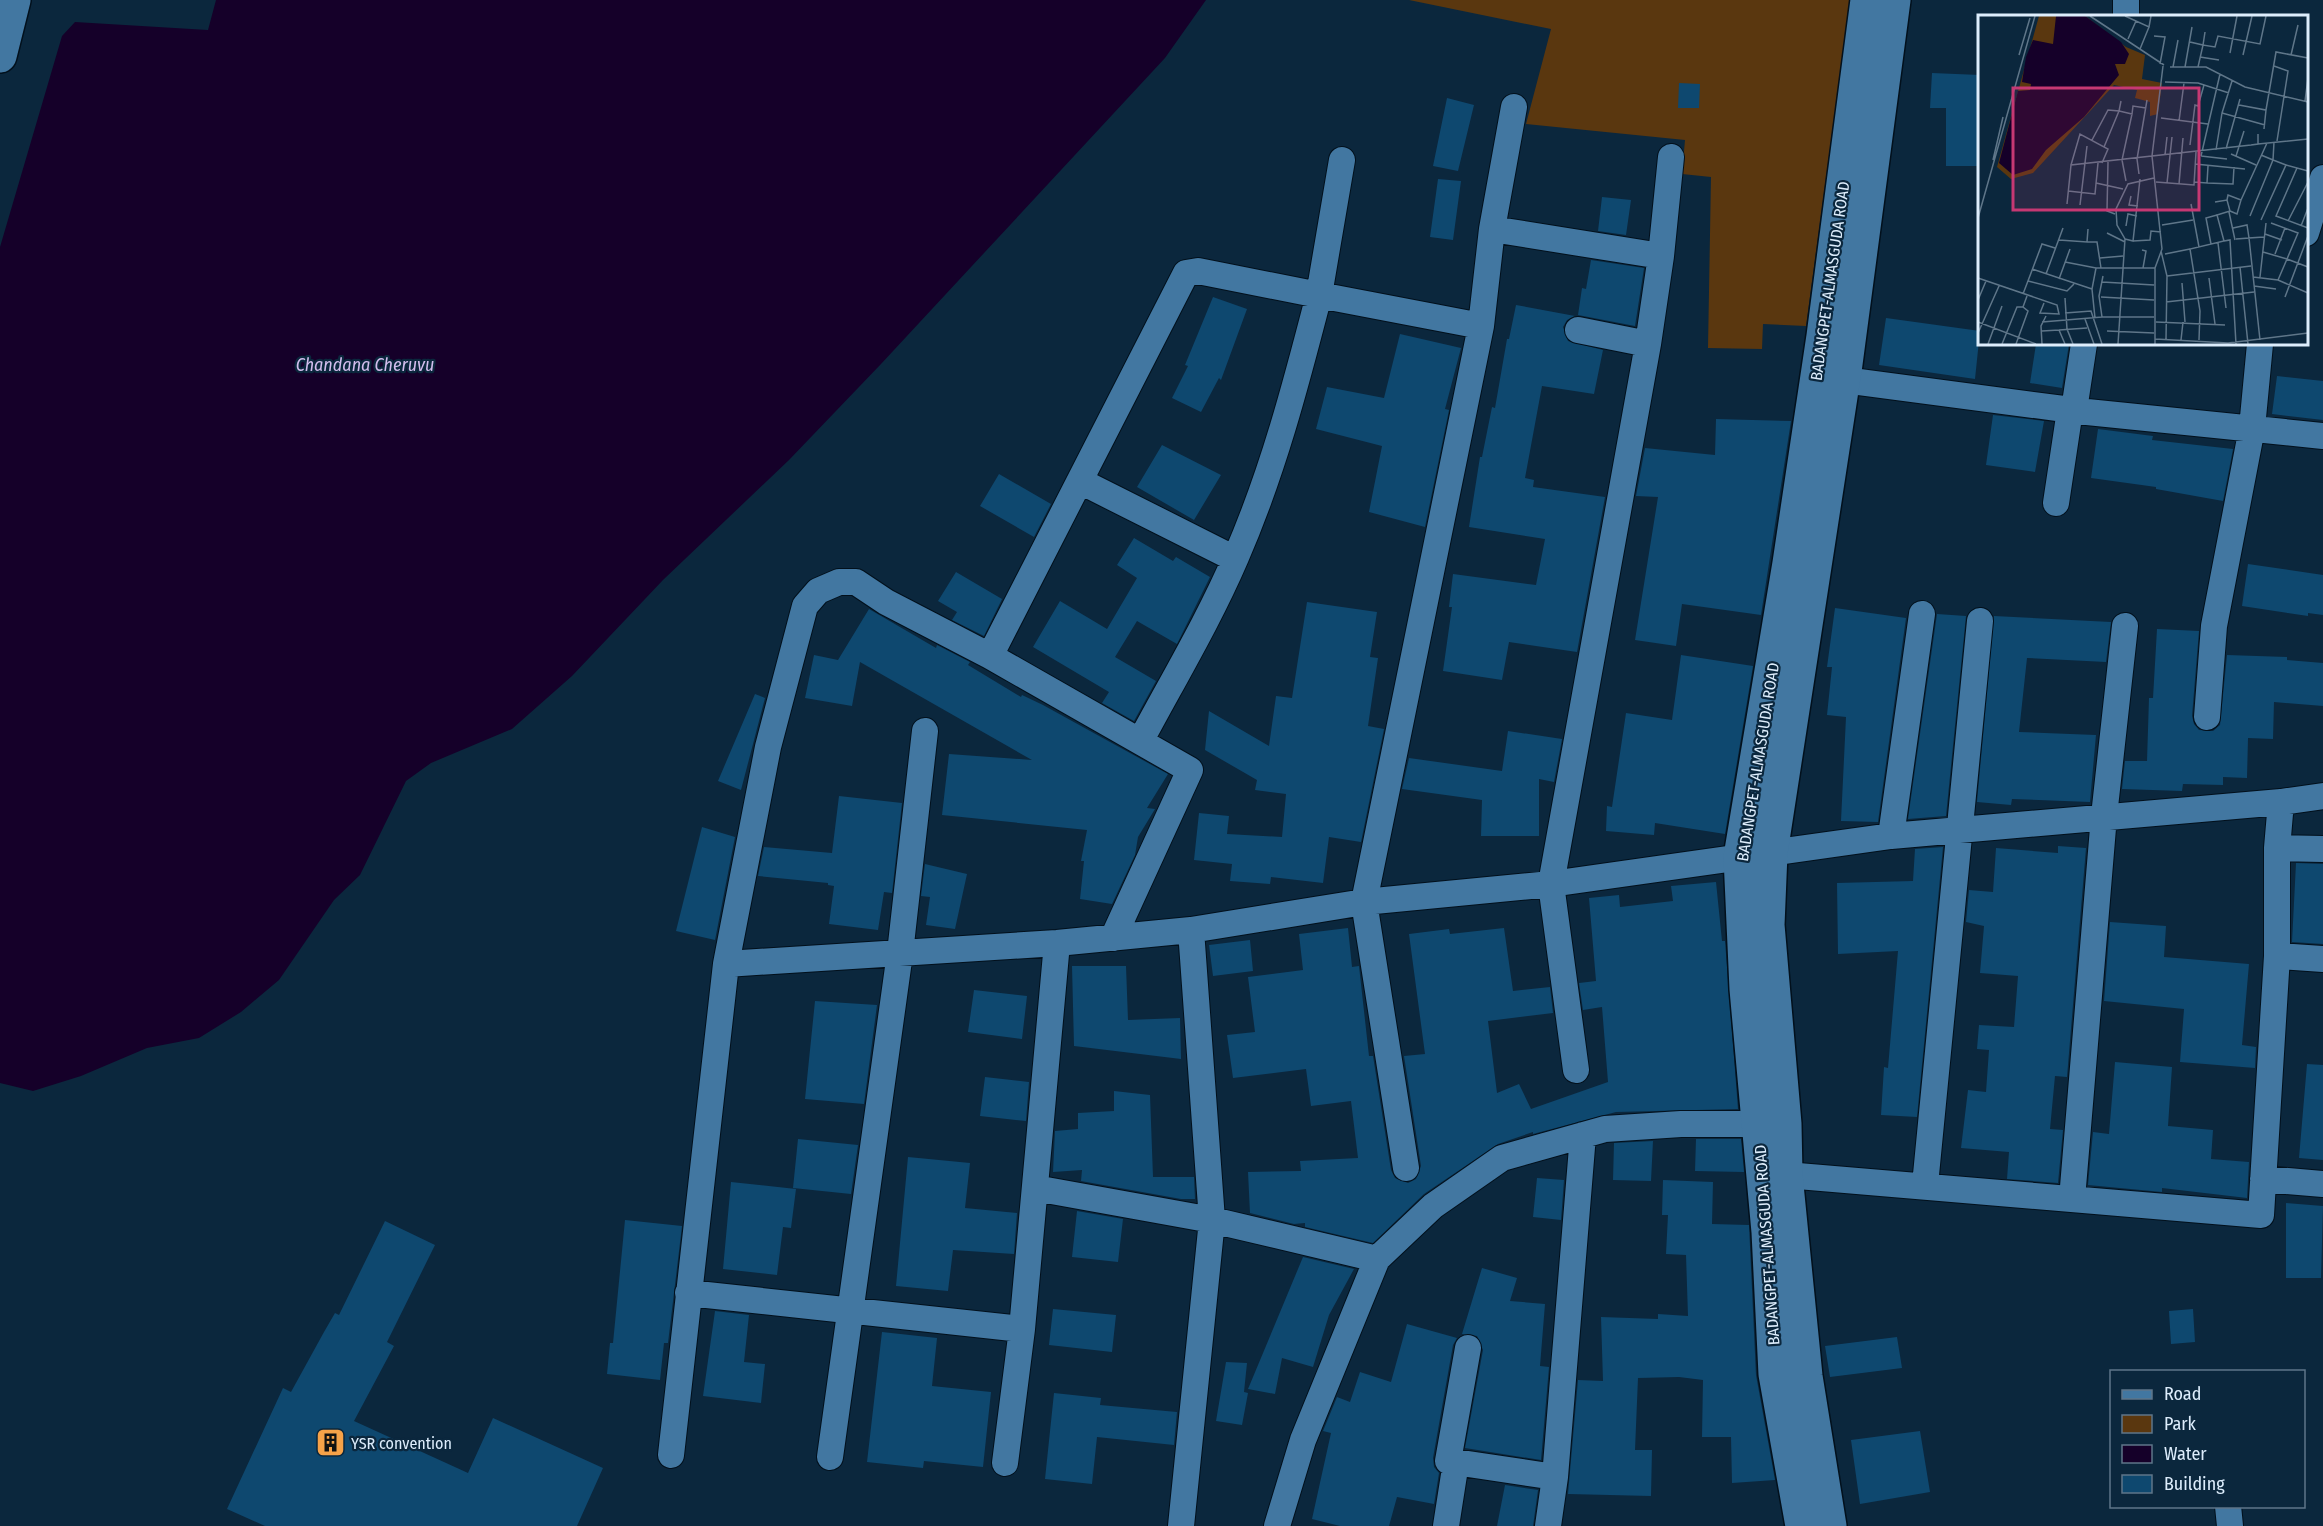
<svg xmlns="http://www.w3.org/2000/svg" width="2323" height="1526" font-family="'Fira Sans Condensed',sans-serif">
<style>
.green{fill:#5a370f}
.water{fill:#150029}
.building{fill:#0e486f}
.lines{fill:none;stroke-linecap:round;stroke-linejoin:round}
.minor-casing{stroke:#02101c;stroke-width:28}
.tertiary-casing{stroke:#02101c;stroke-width:36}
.secondary-casing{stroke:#02101c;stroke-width:36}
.minor{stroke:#4277a1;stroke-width:26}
.tertiary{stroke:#4277a1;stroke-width:33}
.secondary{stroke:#4277a1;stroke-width:33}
.labels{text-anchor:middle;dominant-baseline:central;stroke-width:4.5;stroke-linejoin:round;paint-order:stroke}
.street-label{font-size:16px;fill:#ddedfc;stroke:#0b273d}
.poi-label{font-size:16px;fill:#ddedfc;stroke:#0b273d;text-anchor:start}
.water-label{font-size:18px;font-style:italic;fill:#d2bded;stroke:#0b273d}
.inset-road{fill:none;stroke:#5f7689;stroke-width:1.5}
.view{fill:#c63873;fill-opacity:0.15;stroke:#c63873;stroke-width:3}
.inset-edge{fill:none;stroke:#ddedfc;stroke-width:3}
</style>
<rect width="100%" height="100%" fill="#0b273d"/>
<path class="green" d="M1409,0H1850L1806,326L1763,324L1762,349L1708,348L1711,177L1682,174L1685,140L1526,124L1551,29Z"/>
<path class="water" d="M216,0H1206L1165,58L881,364L789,460L663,580L572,676L512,729L431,763L406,781L360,875L334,900L279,980L241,1012L199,1038L147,1048L81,1076L33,1091L0,1083V247L62,36L75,22L208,30Z"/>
<path class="building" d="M1932,73L1980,75V166H1946V108H1930Z
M1679,83L1700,84L1699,108H1678Z
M1447,98L1474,105L1458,171L1433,166Z
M1438,179L1461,181L1453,240L1430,237Z
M1602,197L1631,200L1626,235L1598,231Z
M1591,260L1644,268L1635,326L1578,315L1582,288L1586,289Z
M1213,297L1247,309L1221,380L1219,378L1201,412L1172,398L1188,366L1185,365Z
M1516,305L1575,316L1567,320L1563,327L1568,341L1603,350L1594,394L1542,386L1525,478L1534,480L1533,487L1605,497L1577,652L1509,642L1502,680L1443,671L1452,607H1449L1453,574L1536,585L1545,539L1469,527L1480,457H1482L1492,407L1495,408L1507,339H1509Z
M1886,318L1980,331L1975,379L1879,365Z
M1400,334L1461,348L1445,409L1449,410L1425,527L1369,512L1382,446L1316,429L1327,387L1384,398Z
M2036,344H2069L2062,388L2030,383Z
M2277,376L2323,381V420L2272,414Z
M1993,415L2044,421L2035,472L1986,465Z
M1716,419L1791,421L1761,615L1682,604L1676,646L1635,640L1658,497L1636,496L1645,448L1715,455Z
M2098,429L2153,436L2152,440L2233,449L2223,501L2156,489V487L2091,478Z
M1162,445L1221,475L1194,520L1137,487Z
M999,474L1051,504L1034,537L980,506Z
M1134,538L1173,561L1176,557L1210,577L1177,644L1137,621L1115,657L1156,681L1134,721L1102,703L1109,692L1033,647L1060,601L1107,629L1137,578L1117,565Z
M2248,564L2323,575V615L2308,613V616L2242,606Z
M956,572L1002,599L984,636L952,620L957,612L938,601Z
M1307,602L1377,612L1370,657L1378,658L1368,726L1384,729L1361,842L1329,837L1323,883L1271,877L1270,884L1230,881L1232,864L1194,860L1199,813L1229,816L1227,834L1282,837L1286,794L1255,790L1257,780L1205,750L1209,711L1269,746L1276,696L1292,698Z
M1835,608L1906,618L1878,822L1841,821L1846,717L1827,715L1832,667H1827Z
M869,609L936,648L937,645L970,662L968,665L1021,697L1022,695L1043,705L1168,774L1147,808L1155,809L1138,837L1135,855L1112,904L1080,899L1084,861H1081L1087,830L942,815L949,754L1032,760L860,662L852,706L805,698L814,655L838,660Z
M1937,614L1966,616L1946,816L1908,819Z
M1994,616L2111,622L2106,662L2027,658L2019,732L2096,735L2090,802L2012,799L2011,805L1977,802Z
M2157,629L2199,631L2192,716L2194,724L2199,730L2213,731L2220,725L2227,655L2287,657V660L2323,663V706L2274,702L2273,739L2248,738L2247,778L2223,777V785L2183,784L2182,791L2122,789L2125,761H2147L2149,698H2153Z
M1681,655L1753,666L1725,834L1655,823L1654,835L1606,831L1607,806L1612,807L1626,713L1672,720Z
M755,694L765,698L741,790L718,781Z
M1508,731L1562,739L1554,782L1539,779V836H1481L1482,800L1402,789L1409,758L1502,771Z
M839,796L902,803L892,893L884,892L878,930L829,924L834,886L828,885V883L758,876L764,847L832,853Z
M702,827L735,837L715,940L676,931Z
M2058,846L2086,848L2067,1077L2055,1076L2050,1129L2063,1130L2058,1183L2007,1179L2009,1152L1961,1148L1968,1090L1986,1092L1989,1050L1977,1049L1979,1025L2014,1027L2018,976L1980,973L1984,926L1966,922L1969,890L1993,892L1996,848L2058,853Z
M1943,847L1917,1117L1881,1115L1884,1067L1888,1068L1898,951L1838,954L1837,883L1913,881L1915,849Z
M2296,863L2323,864V944L2292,942Z
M925,864L967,874L955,929L926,925L930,897L921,896Z
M1716,882L1722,941H1725L1738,1109L1616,1112L1533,1134V1132L1498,1144L1424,1194L1373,1243L1305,1227V1223L1294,1224L1250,1213L1248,1172L1301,1171L1300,1161L1358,1158L1351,1101L1311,1106L1306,1069L1233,1078L1227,1035L1255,1032L1248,977L1303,970L1299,934L1348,928L1352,967L1359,966L1369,1056H1373L1391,1170L1395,1178L1408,1183L1416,1179L1421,1166L1404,1056L1425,1054L1409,934L1449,929L1450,934L1504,928L1513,991L1550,987L1553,1013L1488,1021L1497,1093L1519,1084L1531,1109L1608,1082L1602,1007L1583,1010L1579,983L1596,981L1589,898L1619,895L1620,907L1673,901L1671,886Z
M2110,922L2166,926L2164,957L2249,964L2242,1045L2256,1047L2255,1068L2180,1062L2184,1009L2104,1001Z
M1250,940L1253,971L1213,976L1209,945Z
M1072,966H1126L1128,1020L1180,1018L1181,1059L1074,1046Z
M974,990L1027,996L1022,1039L968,1032Z
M815,1001L877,1005L864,1104L805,1099Z
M2115,1062L2172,1067L2168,1126L2213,1130L2211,1159L2249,1162L2247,1198L2162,1188V1192L2088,1185L2093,1132L2109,1134Z
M2307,1064L2323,1065V1160L2299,1158Z
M985,1077L1029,1082L1026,1121L980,1116Z
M1114,1091L1150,1095L1153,1177H1194L1195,1199H1181L1081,1181L1082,1170L1053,1172L1055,1131L1078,1129V1113L1114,1111Z
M798,1139L858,1145L851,1194L793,1188Z
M1696,1139H1741L1744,1172L1695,1171Z
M1653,1141L1651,1181L1613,1180L1614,1143Z
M908,1157L970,1163L965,1208L1017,1213L1014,1254L953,1250L948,1291L896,1286Z
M1537,1178L1564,1180L1561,1220L1533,1217Z
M1663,1180L1713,1182L1712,1224L1749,1225L1756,1375L1775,1480L1732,1483L1731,1437H1702L1703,1380L1679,1377L1638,1378L1635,1450H1652L1651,1496L1568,1494L1578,1380L1603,1381L1601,1317L1658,1319V1314L1688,1316L1686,1255L1666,1254L1668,1215H1662Z
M731,1182L796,1189L791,1228L783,1227L777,1275L723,1269Z
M2286,1203L2323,1206L2321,1278H2286Z
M1077,1211L1123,1219L1118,1262L1072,1257Z
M625,1220L682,1226L668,1343H664L660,1380L607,1374L610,1343H613Z
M385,1221L435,1245L387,1342L394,1346L354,1421L468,1473L493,1418L603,1468L577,1526H265L227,1509L283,1388L291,1392L324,1332L335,1313L339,1315Z
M1303,1257L1354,1269L1329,1315L1313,1367L1282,1358L1275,1394L1248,1389Z
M1482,1268L1517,1278L1510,1301L1545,1304L1540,1366L1549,1367L1541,1460L1465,1448L1483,1350L1477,1336L1462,1334Z
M1053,1309L1116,1315L1112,1352L1049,1345Z
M2193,1309L2195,1342L2171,1344L2169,1311Z
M715,1311L749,1315L744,1362L765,1364L761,1403L703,1396Z
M1407,1324L1457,1338L1453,1345L1433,1458L1434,1467L1439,1473L1434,1504L1397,1497L1389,1526H1340L1312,1519L1331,1433L1323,1431L1337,1397L1350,1402L1360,1372L1391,1382Z
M882,1332L937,1338L932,1386L991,1392L983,1467L924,1461L923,1468L867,1462Z
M1897,1337L1902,1368L1830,1377L1825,1346Z
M1226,1362L1247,1363L1244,1392L1248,1393L1242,1425L1216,1421Z
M1054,1393L1101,1398L1100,1405L1177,1412L1174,1445L1097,1437L1092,1484L1045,1479Z
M1920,1431L1930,1492L1860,1504L1851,1440Z
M1505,1485L1538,1490L1533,1526H1497Z"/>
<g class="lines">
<defs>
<path id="minor" d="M2126,16V0
M1342,160L1319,295L1481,326L1492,229L1661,256
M1492,229L1514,107
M2306,233L2323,178
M1578,330L1648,344
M1844,380L2087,412L2323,436
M2074,410L2084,344
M1080,481L1235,559
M2056,503L2070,410
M990,656L1186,273L1198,271L1319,295C1296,384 1273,472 1236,557C1209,620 1173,680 1141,740
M2207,717L2214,626L2252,428L2260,344
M1891,836L1922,614
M2277,848L2323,849
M2277,956L2323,959
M726,964L768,747L805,606L818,591L839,582H856L886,602L990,656L1190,770L1113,938
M1576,1070L1551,884L1648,344L1661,256L1671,157
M1406,1168L1364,902L1481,326
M1786,1175L2261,1215L2277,956V848L2281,802
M2263,1179L2323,1184
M1925,1185L1980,621
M1035,1188L1212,1220L1377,1259
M2072,1199L2104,816L2125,626
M688,1293L1022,1329L1057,943
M1468,1348L1448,1461L1555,1477
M671,1455L726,964L1057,943L1191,930L1364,902L1551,884L1891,836L2281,802L2323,796
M830,1457L900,953L925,731
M1005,1463L1022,1329
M2228,1506L2230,1526
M1181,1526L1212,1220L1191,930
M1277,1526L1303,1440L1377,1259L1433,1206L1502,1158L1605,1129L1681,1124H1760
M1446,1526L1456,1462
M1548,1526L1555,1477L1583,1135"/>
<path id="tertiary" d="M1802,1526L1775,1374L1768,1232L1746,989L1740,857L1789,563L1823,336L1867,0
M1830,1526L1806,1376L1786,1175L1785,1124L1768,925L1771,853L1846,364L1894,0"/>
<path id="secondary" d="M0,56L14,0"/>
</defs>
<use href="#minor" class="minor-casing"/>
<use href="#tertiary" class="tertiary-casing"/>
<use href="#secondary" class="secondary-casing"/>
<use href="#minor" class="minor"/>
<use href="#tertiary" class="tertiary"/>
<use href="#secondary" class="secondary"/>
</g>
<defs>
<symbol id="building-square" viewBox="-11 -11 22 22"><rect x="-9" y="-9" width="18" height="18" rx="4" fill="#f6a248" stroke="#0b273d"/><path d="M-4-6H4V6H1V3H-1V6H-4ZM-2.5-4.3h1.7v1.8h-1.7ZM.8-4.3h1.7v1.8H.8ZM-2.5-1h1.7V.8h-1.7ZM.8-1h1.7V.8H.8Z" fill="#111"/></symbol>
</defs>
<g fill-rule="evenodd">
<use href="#building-square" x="314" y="1426" width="33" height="33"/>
</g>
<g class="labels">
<g class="street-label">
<text transform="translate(1830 281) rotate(-82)">BADANGPET-ALMASGUDA ROAD</text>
<text transform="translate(1758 762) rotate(-81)">BADANGPET-ALMASGUDA ROAD</text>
<text transform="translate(1767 1245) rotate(-94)">BADANGPET-ALMASGUDA ROAD</text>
</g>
<g class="poi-label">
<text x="351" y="1443">YSR convention</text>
</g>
<g class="water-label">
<text x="365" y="365">Chandana Cheruvu</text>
</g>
</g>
<g transform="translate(1978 15)">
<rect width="330" height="330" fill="#0b273d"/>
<path d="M61,1H107L148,32L167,40L164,64L184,68L180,99L172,101V87L157,83L159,75L136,70L55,158L33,164L19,152Z" fill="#5a370f"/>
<path d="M78,1H107L143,27L151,39L147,49H137L141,60L106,102L68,135L54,154L35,160L21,148L40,76L52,75L53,69L44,67L48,42L55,25L75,29Z" fill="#150029"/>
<path class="inset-road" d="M112,1L186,50M147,1L171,12L173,1M176,21L187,22L182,49M150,24L158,6M212,27L225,30L227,17M162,34L171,12M252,38L259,1M41,40L52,3M265,40L274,1M313,40L320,10M222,42L241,45M296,51L310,56L299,126M192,52H228L267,72L330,87M195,52L200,25M207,52L214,12M220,52L225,30L237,32L240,21L282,29L288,1M254,66L244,98L287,110M187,67L220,68L251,78M143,86L141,96L154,99L155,91L168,93M327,86L330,63M261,90L288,95L298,37L330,43M183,103L230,109M201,106L206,68M286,114L288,95M114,125L130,95L141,96L126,132M296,127L295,145L308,150M280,129L330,124M212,130L217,90L220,91L226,70M248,134L262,84M238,135L244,98M253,139L278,150M187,140L189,122M223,141L242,59M223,141L249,144M258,141L266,116M15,145L25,102M130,147L129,196L137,199M217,149L267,154M93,150L102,119L130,134L124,148M319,153L298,201L330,213M161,159L159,144L169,85M148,166L144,145L154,99M178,167L216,170L218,137M216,167L229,168L230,151M118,168L145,174M189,168L194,122M229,168L255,169L256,152M201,169L205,123M90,176L117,179L120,148M153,181L151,190L160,191M249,185L250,180L263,185L259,199L252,196M263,185L289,128M89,189L93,150L273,130L280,129V119M213,189L221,232M102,190L109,131M251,197L257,225M272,201L295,145L283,140M0,203L57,1M283,205L308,150L330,156M310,206L330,167M293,208L320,218L309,244L330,252M184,210L215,205M148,211L150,199L159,201M323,211L330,193M255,213L269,210L271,223L258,224M129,218L147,227M287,219L304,225M147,224L155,226L162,164M81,225L109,227L110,214M155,226L172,225L173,216L183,217M246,226L252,225L258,329M109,227H119L123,253M240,228L248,293M233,229L228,203L239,200M164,235L168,236L165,253M183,236L189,261L188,325M285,237L309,244L300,265M187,239L212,234M297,239L307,213M122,243L145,241M87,247L118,253H177M262,252L270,329M54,254L114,274M68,259L85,213M189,261L273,251M275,262L300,265L330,278M282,262L288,208M0,263L79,290L81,299L62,298L66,288M231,263L237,309M81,264L92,234M50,266L89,276L96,269M124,267L176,270M204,268L207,307M276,271L298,274M45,279L64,229L77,233M123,282L176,285M307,282L330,221M87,283L89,314L95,329M0,285L8,266M188,287L276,277M87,298L113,296L124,329M124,302L121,281L125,261M117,303L114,274L118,253M107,304L116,329M0,307L58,329M64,307L124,302H176M178,307L247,310M81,315L109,313M64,316L81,315L87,329M129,316L176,318M0,318L21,271M177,324L250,328L330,318M203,325L205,307M221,325L222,296L212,234L246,226L239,200L252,196L249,185L237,187M282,325L271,223L286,222M10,329L24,291M24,329L39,292H45M38,329L50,296L45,292L49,281M64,329L63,311L68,301M140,329L147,224L139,210L138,194L150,169L176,163M177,329V253L184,234L174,141L185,51"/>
<path class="view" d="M35,73H221V195H35Z"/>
<rect width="330" height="330" class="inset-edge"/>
</g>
<rect x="2110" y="1370" width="195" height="138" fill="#0b273d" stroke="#5f7689" stroke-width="1.5"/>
<rect x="2122" y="1390" width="30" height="9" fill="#4277a1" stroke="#5f7689" stroke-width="1.5"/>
<text x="2164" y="1400" font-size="18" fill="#ddedfc">Road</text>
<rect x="2122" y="1415" width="30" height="18" fill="#5a370f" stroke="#5f7689" stroke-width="1.5"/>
<text x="2164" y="1430" font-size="18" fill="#ddedfc">Park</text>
<rect x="2122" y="1445" width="30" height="18" fill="#150029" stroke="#5f7689" stroke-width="1.5"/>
<text x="2164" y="1460" font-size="18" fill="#ddedfc">Water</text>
<rect x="2122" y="1475" width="30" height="18" fill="#0e486f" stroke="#5f7689" stroke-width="1.5"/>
<text x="2164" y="1490" font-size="18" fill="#ddedfc">Building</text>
</svg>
